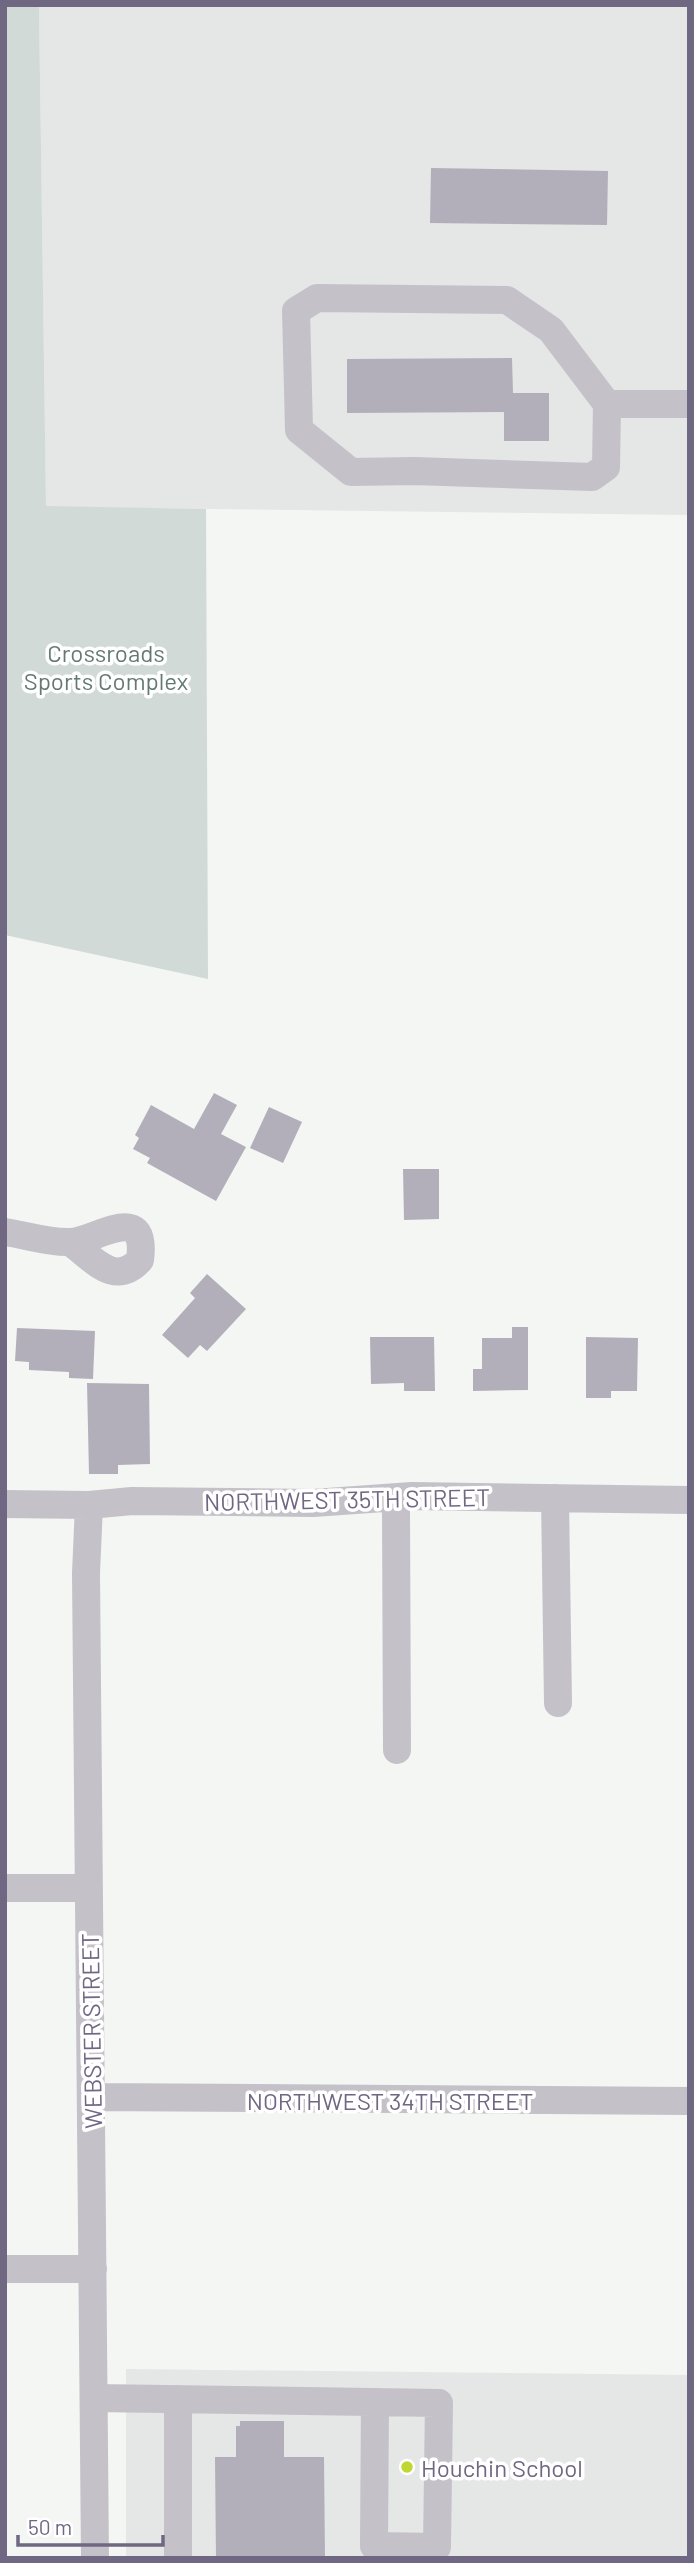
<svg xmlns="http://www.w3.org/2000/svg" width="694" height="2563" font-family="Barlow,sans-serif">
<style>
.built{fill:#e5e6e6}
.green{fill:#d2dad7}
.building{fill:#b2afba}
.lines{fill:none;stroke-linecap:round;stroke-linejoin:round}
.minor{stroke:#c4c1c8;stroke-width:28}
.poi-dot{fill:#c0d731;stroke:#fff;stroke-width:2.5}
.labels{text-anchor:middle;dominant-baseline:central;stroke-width:7;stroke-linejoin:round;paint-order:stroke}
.park-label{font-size:24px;fill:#657973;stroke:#fff}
.street-label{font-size:24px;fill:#706782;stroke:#fff}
.poi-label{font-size:24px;fill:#706782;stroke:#fff;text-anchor:start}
</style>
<rect width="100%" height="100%" fill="#f3f6f3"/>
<path class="built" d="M39,5H689V515L46,507Z
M126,2369L689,2375V2558H126Z"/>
<path class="green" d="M5,5H39L46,506L206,509L208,979L5,935Z"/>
<path class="building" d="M431,168L608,171L607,225L430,223Z
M512,358L513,393H549V441H504V412L347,413V359Z
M214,1093L237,1105L221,1134L246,1147L216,1201L147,1163L150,1158L133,1149L139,1138L135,1135L151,1105L194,1129Z
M269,1107L302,1122L283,1163L250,1148Z
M403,1169H439V1219L404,1220Z
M207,1274L246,1309L207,1351L200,1345L188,1358L162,1335L195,1298L190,1293Z
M512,1327H528V1390L473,1391V1369H482V1338H512Z
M17,1328L95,1331L93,1379L69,1378V1372L29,1370V1362L15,1361Z
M370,1337H434L435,1391H404V1383L371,1384Z
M586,1337L638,1338L637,1391H611V1398H586Z
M87,1383L149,1384L150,1464L118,1465V1474H89Z
M240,2421H284V2457H324L325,2558H216L215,2457H236V2426H240Z"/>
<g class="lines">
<path class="minor" d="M317,298L507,300L551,330L607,404L606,467L592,477L414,471L351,472L299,430L296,311Z
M607,404H689
M5,1232C26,1235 49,1243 70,1242C94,1242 148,1199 140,1260C114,1288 93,1258 71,1243
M555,1498L558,1703
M392,1499L396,1511L397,1750
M5,1504L89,1505L132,1501L313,1503L412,1496L689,1500
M89,1505L86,1573L95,2558
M5,1888H89
M91,2097L689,2101
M5,2269H93
M94,2398C209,2399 324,2401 439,2403L437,2547L374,2546L375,2402
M178,2399V2558"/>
</g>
<circle class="poi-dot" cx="407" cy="2467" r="7"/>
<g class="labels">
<g class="park-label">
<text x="106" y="652">Crossroads<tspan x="106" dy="28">Sports Complex</tspan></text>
</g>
<g class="street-label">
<text transform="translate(347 1499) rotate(-1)">NORTHWEST 35TH STREET</text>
<text transform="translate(91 2031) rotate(-91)">WEBSTER STREET</text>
<text x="390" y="2100">NORTHWEST 34TH STREET</text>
</g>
<g class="poi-label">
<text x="421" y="2467">Houchin School</text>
</g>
</g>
<rect width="694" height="2563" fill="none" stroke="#706782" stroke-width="14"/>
<path d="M18 2535v10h145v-10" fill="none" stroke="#706782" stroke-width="3.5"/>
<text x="28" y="2535" font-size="21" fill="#706782" stroke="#ffffff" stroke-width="5" paint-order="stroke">50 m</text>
</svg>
